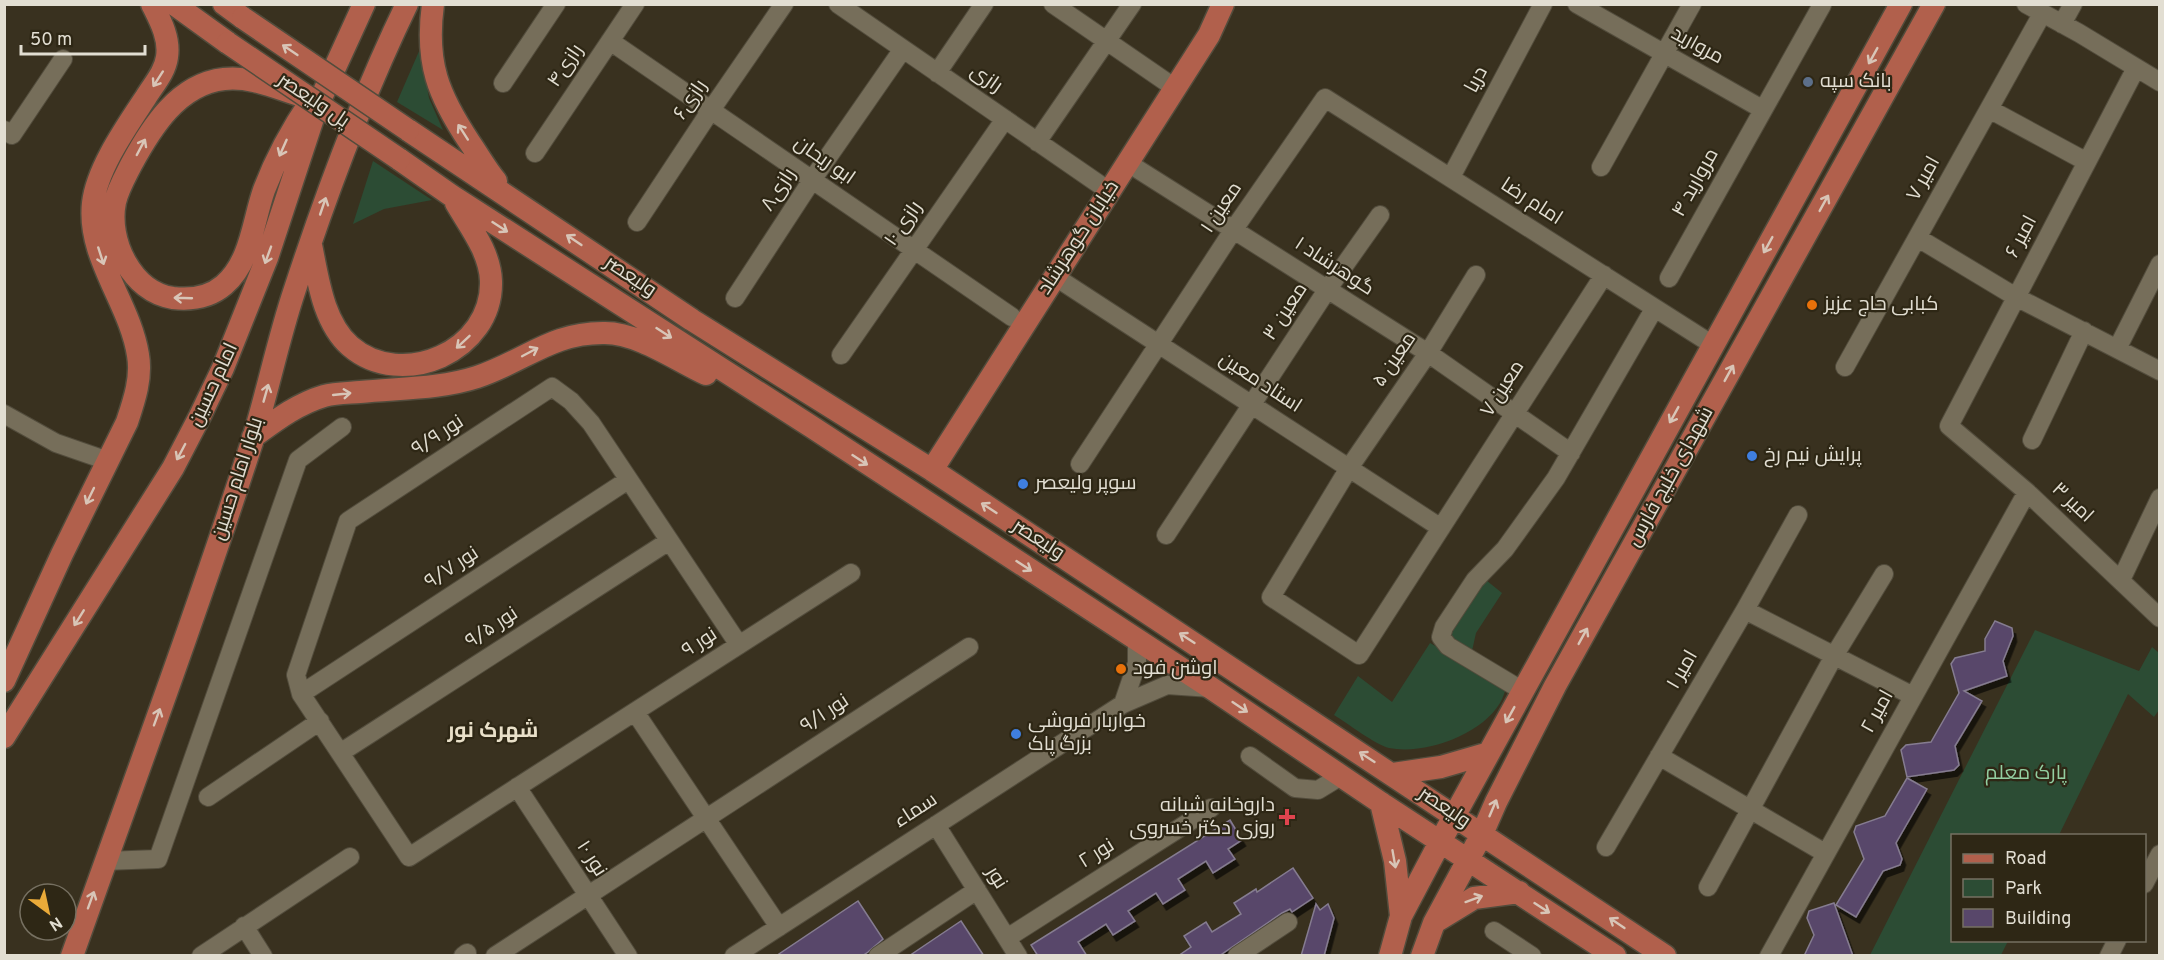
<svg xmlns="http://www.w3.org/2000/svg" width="2164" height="960" font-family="Overpass,Cairo,sans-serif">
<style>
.green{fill:#2c4c34}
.building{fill:#58476a;stroke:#857c90;stroke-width:1.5;filter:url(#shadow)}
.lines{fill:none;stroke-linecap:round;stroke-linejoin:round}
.minor-casing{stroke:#524c3c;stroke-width:20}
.major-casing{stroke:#524c3c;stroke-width:25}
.minor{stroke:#766e5a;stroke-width:18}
.major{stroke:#b1604c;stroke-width:22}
.major-bridge-casing{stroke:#524c3c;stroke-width:25;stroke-linecap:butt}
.major-bridge{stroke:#b1604c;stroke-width:22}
.oneway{stroke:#d8c5b7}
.service-dot{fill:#5c6f8a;stroke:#2e2715;stroke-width:2}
.food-dot{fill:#e8710a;stroke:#2e2715;stroke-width:2}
.shop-dot{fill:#3f7fe0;stroke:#2e2715;stroke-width:2}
.health-dot{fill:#e0444e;stroke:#2e2715;stroke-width:2}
.labels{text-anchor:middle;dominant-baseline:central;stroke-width:4.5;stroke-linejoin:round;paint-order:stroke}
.street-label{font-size:20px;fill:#e2ded2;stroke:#2e2715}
.poi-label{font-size:20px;fill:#e2ded2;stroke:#2e2715;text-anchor:start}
.park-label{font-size:20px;fill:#93cfa1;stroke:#2e2715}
.neighbourhood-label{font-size:21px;font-weight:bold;fill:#e9e0c9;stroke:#2e2715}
</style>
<defs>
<filter id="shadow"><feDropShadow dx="3.5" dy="6" stdDeviation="0" flood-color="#0009"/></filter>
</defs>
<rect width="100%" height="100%" fill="#39311f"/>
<path class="green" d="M420,49L429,98L443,130L397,102Z
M373,161L432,200L384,209L353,224Z
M1481,576L1502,593L1476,633L1472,651L1446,633Z
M2035,630L2139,671L2152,647L2159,653V710L2154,717L2128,694L2059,835L1952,836V940L2008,941L2001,955H1870Z
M1430,643L1507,686C1505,691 1503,698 1500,703C1481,735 1425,755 1389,748C1376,745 1347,723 1334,715L1358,676L1392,702Z"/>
<path class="building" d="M1995,621L2012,628L2013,636L2003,661L2007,676L1964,691L1982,701L1955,746L1959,765L1954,770L1907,777L1901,750L1906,745L1931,742L1959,693L1951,664L1955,658L1985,651V639Z
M1907,778L1927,789L1896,843L1902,859L1900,865L1883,871L1856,917L1836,905L1864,859L1854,832L1856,826L1885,816Z
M1230,820L1242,840L1228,849L1235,859L1213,873L1206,861L1178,879L1185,890L1163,904L1156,893L1128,911L1135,921L1113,935L1106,924L1078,942L1087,956H1038L1031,945Z
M1293,868L1313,898L1292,912L1290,909L1282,913L1219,956H1178L1191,947L1184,936L1206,922L1212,932L1241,914L1234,903L1256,889L1257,892Z
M858,901L883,939L868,952L862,956H776Z
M1834,903L1853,956H1804L1814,935L1807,918L1809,911Z
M1316,904L1320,910L1328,904L1334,918L1324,956H1301Z
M961,921L984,956H909L940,935Z"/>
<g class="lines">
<defs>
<path id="minor" d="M838,4L1109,191
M1053,4L1175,88
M1577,4L1762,109
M2026,4L2079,33L2160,82
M2062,24L2073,4
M610,41L1012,317
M2136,68L1949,426L2027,492L2160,618
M937,73L984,4
M503,83L556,4
M1989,109L2087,162
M4,130L12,135L63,59
M1037,142L1132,4
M535,153L635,4
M1128,163L1428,353L1571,453
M1601,167L1692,4
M1451,177L1543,4
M637,222L711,110L784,4
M1918,238L2016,297L2160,371
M1476,275L1428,353L1349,468L1271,597L1359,655L1604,275
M1054,276L1441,528
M1669,278L1822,5
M735,298L812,180L903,49
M2117,349L2160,264
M841,355L1005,119
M1845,367L2042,14
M4,414L56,443L108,461
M2032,440L2084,331
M1080,464L1234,229L1325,98L1713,345
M1166,535L1327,290L1380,215
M2121,580L2160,498
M1745,610L1913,696
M739,645L591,423L571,401L552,387L348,521L296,675L301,694L409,857C556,762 703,668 851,573
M1523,691L1448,646L1441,637L1444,627L1475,580L1505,549L1556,478L1654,309
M301,694L628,480
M1123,704L1137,663V640
M635,712L779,927
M340,753L669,541
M1250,756L1295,788L1318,790L1341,776
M1659,756L1825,853
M517,787L628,956
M208,797L320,721
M936,825L1018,956
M1606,847L1745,610L1798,515
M105,861L158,859L298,460L342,427
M2144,884L2160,854
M1708,887L1834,656L1884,574
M244,926L263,956
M1494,931L1532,956
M1007,938L1211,808
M201,956L350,857
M463,956L467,953
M495,956L969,647
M734,956L1123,704L1167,685L1211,688
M878,956L977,890
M1237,956L1288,922
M1769,956L2027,492
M2109,956L2117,940"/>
<path id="major" d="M174,4L228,43
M224,4L243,18
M433,4C425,63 438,95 470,143C479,156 486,169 496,181
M299,95C274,87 250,76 224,79C178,84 151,128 131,165C125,177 118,189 115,202C107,241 132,292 173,298C191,300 210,297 224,285C251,262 253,221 264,190C276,158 292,129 311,101
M408,130L692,320L932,470L1665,956
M399,159L452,196L812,427L1211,688L1381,803L1615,956
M311,245C318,279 323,322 350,346C402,391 493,351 491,281C490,252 470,227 456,203
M253,437C275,421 297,404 324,396C335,393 348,393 360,392C399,388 440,389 477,377C525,361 552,332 605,333C638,333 676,360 706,374
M932,470L1209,35L1223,4
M4,681L62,554L127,422C134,401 142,378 138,355C130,303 87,257 93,203C97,168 127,126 146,97C154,84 165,72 167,57C170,38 160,20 152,4
M4,737L173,468L200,416L223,368L267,258L316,109L364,4
M1393,774L1441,767L1489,753
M1381,803L1395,861L1401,916
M1438,920L1474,898L1519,892
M72,956C133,784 197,612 253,439C268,390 278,340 294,292C326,194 362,97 407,4
M1390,956L1401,916L1440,842L1901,4
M1422,956L1434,923L1482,834L1496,802L1555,686L1934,4"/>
</defs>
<use href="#minor" class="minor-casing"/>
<use href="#major" class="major-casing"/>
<use href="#minor" class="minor"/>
<use href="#major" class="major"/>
<defs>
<path id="major-bridge" d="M243,18L408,130
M228,43L399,159"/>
</defs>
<use href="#major-bridge" class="major-bridge-casing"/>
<use href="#major-bridge" class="major-bridge"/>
</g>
<defs><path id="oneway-shaft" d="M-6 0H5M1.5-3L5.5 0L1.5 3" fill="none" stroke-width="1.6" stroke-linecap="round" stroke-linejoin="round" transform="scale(1.5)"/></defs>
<g class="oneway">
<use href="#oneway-shaft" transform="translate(290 50) rotate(-146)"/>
<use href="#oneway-shaft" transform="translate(1873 56) rotate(119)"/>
<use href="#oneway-shaft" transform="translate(158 79) rotate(123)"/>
<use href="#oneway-shaft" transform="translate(463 132) rotate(-123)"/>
<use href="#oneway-shaft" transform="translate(141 147) rotate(-62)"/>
<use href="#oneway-shaft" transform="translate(283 148) rotate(114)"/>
<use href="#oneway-shaft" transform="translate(1824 203) rotate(-61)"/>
<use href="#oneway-shaft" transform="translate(323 206) rotate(-71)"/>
<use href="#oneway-shaft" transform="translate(500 227) rotate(33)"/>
<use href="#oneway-shaft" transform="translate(574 240) rotate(-146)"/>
<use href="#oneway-shaft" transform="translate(1768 245) rotate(119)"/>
<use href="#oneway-shaft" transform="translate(268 255) rotate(110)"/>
<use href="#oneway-shaft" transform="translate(101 256) rotate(72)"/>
<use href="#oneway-shaft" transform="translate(183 298) rotate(-178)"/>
<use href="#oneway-shaft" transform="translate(664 333) rotate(33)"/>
<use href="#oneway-shaft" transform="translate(463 342) rotate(137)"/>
<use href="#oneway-shaft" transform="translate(530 352) rotate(-28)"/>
<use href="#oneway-shaft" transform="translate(1729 373) rotate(-61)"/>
<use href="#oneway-shaft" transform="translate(266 393) rotate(-74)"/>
<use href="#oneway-shaft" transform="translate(342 394) rotate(-6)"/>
<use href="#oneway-shaft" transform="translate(1674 415) rotate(119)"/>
<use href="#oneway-shaft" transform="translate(181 452) rotate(118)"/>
<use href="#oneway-shaft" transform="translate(860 460) rotate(33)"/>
<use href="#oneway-shaft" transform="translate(90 496) rotate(116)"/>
<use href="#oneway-shaft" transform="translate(989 508) rotate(-147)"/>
<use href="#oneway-shaft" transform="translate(1024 566) rotate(33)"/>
<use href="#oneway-shaft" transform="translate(79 618) rotate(122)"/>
<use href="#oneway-shaft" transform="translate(1583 636) rotate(-61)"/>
<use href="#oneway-shaft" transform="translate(1187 638) rotate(-147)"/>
<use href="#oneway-shaft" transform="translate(1240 707) rotate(34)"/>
<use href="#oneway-shaft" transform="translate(1510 715) rotate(119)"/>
<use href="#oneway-shaft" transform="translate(157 717) rotate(-70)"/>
<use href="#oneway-shaft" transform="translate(1367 757) rotate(-147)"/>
<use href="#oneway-shaft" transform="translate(1493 808) rotate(-67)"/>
<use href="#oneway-shaft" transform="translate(1394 859) rotate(80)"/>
<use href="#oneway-shaft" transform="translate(1474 899) rotate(-20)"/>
<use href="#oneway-shaft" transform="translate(91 900) rotate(-70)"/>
<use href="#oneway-shaft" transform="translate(1542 908) rotate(33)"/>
<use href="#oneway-shaft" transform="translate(1617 923) rotate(-146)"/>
</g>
<circle class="service-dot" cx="1808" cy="82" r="6"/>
<g class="food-dot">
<circle cx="1812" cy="305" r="6"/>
<circle cx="1121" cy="669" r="6"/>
</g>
<g class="shop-dot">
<circle cx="1752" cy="456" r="6"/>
<circle cx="1023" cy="484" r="6"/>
<circle cx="1016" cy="734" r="6"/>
</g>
<path class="health-dot" d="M1284 808h6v6h6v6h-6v6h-6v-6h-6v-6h6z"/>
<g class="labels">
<g class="street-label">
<text transform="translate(1697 46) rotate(29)">مروارید</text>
<text transform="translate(566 66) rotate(-56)">رازی۴</text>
<text transform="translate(986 79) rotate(35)">رازی</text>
<text transform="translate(1477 80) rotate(-62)">دریا</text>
<text transform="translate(691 100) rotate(-56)">رازی۶</text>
<text transform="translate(313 101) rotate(34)">پل ولیعصر</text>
<text transform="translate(824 161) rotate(35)">ابو ریحان</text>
<text transform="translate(1924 179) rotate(-61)">امیر ۷</text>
<text transform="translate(1696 183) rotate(-61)">مروارید ۴</text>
<text transform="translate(779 190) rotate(-57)">رازی۸</text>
<text transform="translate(1531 202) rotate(33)">امام رضا</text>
<text transform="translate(1222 208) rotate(-56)">معین ۱</text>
<text transform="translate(904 224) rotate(-55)">رازی ۱۰</text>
<text transform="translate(2022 237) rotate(-62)">امیر ۶</text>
<text transform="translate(1079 238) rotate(-57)">خیابان گوهرشاد</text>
<text transform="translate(1334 267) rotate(33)">گوهرشاد ۱</text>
<text transform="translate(630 277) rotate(34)">ولیعصر</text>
<text transform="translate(1286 312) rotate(-57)">معین ۳</text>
<text transform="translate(1395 360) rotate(-56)">معین ۵</text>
<text transform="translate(1260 383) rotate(33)">استاد معین</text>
<text transform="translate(214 385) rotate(-65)">امام حسین</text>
<text transform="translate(1503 389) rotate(-57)">معین ۷</text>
<text transform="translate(438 436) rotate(-33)">نور ۹/۹</text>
<text transform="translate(1671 477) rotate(-61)">شهدای خلیج فارس</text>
<text transform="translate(238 479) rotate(-72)">بلوار امام حسین</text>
<text transform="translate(2072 503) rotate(43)">امیر ۳</text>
<text transform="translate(1038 540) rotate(33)">ولیعصر</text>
<text transform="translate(452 568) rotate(-33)">نور ۹/۷</text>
<text transform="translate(492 628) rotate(-33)">نور ۹/۵</text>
<text transform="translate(700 643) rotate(-33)">نور ۹</text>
<text transform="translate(1683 670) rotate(-60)">امیر ۱</text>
<text transform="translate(1878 712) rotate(-61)">امیر ۲</text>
<text transform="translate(825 714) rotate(-33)">نور ۹/۱</text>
<text transform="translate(1444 808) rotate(34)">ولیعصر</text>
<text transform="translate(916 811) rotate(-33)">سماء</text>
<text transform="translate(1097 854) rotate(-32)">نور ۲</text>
<text transform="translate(591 859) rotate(57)">نور ۱۰</text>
<text transform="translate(996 878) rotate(58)">نور</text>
</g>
<g class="poi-label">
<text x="1820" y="82">بانک سپه</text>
<text x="1824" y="305">کبابی حاج عزیز</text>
<text x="1764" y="456">پرایش نیم رخ</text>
<text x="1035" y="484">سوپر ولیعصر</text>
<text x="1133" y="669">اوشن فود</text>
<text x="1028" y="722">خواربار فروشی<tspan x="1028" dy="23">بزرگ پاک</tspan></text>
<text x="1275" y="806" text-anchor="end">داروخانه شبانه<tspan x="1275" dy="23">روزی دکتر خسروی</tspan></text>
</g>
<g class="park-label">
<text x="2026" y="774">پارک معلم</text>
</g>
<g class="neighbourhood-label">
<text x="493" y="731">شهرک نور</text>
</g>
</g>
<rect width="2164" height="960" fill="none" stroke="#e2ded2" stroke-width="12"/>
<rect x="1951" y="834" width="195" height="108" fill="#2e2715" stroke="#767061" stroke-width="1.5"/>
<rect x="1963" y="854" width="30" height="9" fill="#b1604c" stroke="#767061" stroke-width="1.5"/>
<text x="2005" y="864" font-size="18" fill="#e2ded2">Road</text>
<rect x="1963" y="879" width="30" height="18" fill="#2c4c34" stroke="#767061" stroke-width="1.5"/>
<text x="2005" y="894" font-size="18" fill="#e2ded2">Park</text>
<rect x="1963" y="909" width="30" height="18" fill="#58476a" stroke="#767061" stroke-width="1.5"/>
<text x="2005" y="924" font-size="18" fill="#e2ded2">Building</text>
<g transform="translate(48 912) rotate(147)"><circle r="28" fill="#2e2715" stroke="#767061" stroke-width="1.5"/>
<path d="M0-4.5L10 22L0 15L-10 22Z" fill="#eaaa39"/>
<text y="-9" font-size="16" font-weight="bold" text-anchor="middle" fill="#e2ded2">N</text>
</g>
<path d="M21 45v9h124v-9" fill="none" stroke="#e2ded2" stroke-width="3"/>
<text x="30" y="45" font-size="18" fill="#e2ded2" stroke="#2e2715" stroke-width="4.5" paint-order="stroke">50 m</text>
</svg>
